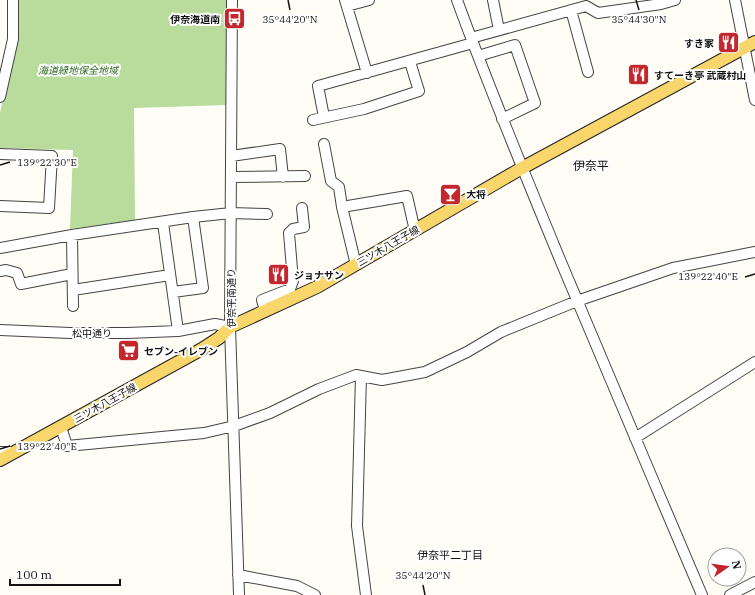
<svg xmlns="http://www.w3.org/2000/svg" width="755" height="595" font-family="'IBM Plex Serif','Noto Sans JP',serif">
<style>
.forest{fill:#b9dc9c}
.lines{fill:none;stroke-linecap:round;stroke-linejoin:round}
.minor-casing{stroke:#444;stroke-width:12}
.major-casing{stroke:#222;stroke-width:14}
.minor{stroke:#fff;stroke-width:10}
.major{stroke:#f9d66b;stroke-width:12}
.ticks{fill:none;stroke:#111;stroke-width:1.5}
.labels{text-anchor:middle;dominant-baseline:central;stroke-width:4;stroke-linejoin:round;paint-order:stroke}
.poi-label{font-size:10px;font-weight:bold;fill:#111;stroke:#fff;text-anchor:start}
.park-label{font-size:10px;font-style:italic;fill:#2f6b1f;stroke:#fff}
.street-label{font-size:10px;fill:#111;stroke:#fff}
.neighbourhood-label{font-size:11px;fill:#111;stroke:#fff}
.quarter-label{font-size:12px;fill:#111;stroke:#fff}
.ticks-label{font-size:10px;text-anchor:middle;fill:#111;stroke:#fff;stroke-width:4;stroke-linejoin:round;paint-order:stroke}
</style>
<rect width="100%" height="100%" fill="#fffdf5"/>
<path class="forest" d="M15,0H229L227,105L134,108L135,220L70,229L73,150L0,148V113L13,53Z"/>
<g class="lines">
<defs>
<path id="minor" d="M232,0L230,327L239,595
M345,0L367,73
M457,0C489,88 525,175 561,262C607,373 655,484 702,595
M493,0L499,30
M735,0L755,100
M347,6L369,0
M571,10L588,72
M471,38L586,6L598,13L661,4L675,0
M478,56L515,45L535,103L502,119
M0,97L13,39V0
M324,117L318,86L473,43
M313,120L364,109L419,91L410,62
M324,144L331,181L339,187L342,207L356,265
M0,154L52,156L49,208L0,206
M231,156L280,149L283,177
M231,177L305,176
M342,207L407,196L415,231
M163,223L178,331
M72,235L73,306
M0,248L72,235L193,217L231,213L267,214
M0,271L6,270L17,273L21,284L72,274
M73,290L170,275
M173,292L203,288L193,217
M265,310L262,300L290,289L293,281L289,233L293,229L304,227L302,208
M0,330L70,333H127L178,331L215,324L230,327
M361,376L357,526L366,595
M61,427L67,446L204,433L234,426L270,413L319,389L356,375L382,380L425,372L467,352L501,332L577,301L673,268L755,252
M635,438L755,362
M0,452H16
M238,575L297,586L315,595
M730,595L755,582"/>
<path id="major" d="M0,460L202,349L219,338L230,327L317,287L522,168L755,42"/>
</defs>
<use href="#minor" class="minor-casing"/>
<use href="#major" class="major-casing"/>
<use href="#minor" class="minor"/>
<use href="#major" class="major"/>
</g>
<path class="ticks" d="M288,0L290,10M636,0L639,10M0,165L10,162M745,277L755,274M0,449L10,446M423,585L425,595"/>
<defs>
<symbol id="bus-square" viewBox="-11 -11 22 22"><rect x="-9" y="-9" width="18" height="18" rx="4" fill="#c4262e" stroke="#fff"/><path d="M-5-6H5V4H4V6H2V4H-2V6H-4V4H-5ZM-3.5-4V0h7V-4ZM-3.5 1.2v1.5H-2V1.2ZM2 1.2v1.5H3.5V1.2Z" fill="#fff"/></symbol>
<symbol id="restaurant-square" viewBox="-11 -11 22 22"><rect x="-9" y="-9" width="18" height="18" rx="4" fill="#c4262e" stroke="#fff"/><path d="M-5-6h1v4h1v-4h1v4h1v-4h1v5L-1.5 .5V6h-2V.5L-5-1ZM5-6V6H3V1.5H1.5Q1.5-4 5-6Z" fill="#fff"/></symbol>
<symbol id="bar-square" viewBox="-11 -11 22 22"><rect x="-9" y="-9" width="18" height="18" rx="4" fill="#c4262e" stroke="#fff"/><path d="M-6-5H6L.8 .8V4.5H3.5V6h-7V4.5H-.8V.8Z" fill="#fff"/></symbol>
<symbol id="supermarket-square" viewBox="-11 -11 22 22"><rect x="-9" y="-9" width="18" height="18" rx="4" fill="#c4262e" stroke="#fff"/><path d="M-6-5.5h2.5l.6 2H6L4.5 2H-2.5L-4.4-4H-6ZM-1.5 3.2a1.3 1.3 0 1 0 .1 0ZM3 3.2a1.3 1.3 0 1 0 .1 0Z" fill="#fff"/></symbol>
</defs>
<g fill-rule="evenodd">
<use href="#bus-square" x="222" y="6" width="25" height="25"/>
<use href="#restaurant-square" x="716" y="30" width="25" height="25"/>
<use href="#restaurant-square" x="626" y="62" width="25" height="25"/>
<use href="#bar-square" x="438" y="182" width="25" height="25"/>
<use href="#restaurant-square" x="266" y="262" width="25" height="25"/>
<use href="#supermarket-square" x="116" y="338" width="25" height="25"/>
</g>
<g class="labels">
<g class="poi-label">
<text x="220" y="19" text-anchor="end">伊奈海道南</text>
<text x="714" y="43" text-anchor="end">すき家</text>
<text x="654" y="75">すてーき亭 武蔵村山</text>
<text x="466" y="194">大将</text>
<text x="294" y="275">ジョナサン</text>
<text x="144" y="351">セブン-イレブン</text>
</g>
<g class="park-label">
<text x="78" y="70">海道緑地保全地域</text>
</g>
<g class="street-label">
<text transform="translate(388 246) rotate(-30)">三ツ木八王子線</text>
<text transform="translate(231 298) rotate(-90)">伊奈平南通り</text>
<text x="92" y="333">松中通り</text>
<text transform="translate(105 403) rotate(-29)">三ツ木八王子線</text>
</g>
<g class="neighbourhood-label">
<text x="450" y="555">伊奈平二丁目</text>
</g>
<g class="quarter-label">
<text x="591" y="165">伊奈平</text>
</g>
</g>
<g class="ticks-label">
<text x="290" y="23">35°44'20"N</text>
<text x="639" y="23">35°44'30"N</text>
<text x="47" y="166">139°22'30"E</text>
<text x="708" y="280">139°22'40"E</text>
<text x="47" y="450">139°22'40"E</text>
<text x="423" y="579">35°44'20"N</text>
</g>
<g transform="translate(727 567) rotate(77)"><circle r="19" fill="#ffffff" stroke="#a0a0a0"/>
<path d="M0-3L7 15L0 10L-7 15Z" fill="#c4262e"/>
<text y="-6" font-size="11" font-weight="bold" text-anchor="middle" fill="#111111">N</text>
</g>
<path d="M10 579v6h110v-6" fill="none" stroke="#111111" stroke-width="2"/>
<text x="16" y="579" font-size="12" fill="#111111" stroke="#ffffff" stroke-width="3" paint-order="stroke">100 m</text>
</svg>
